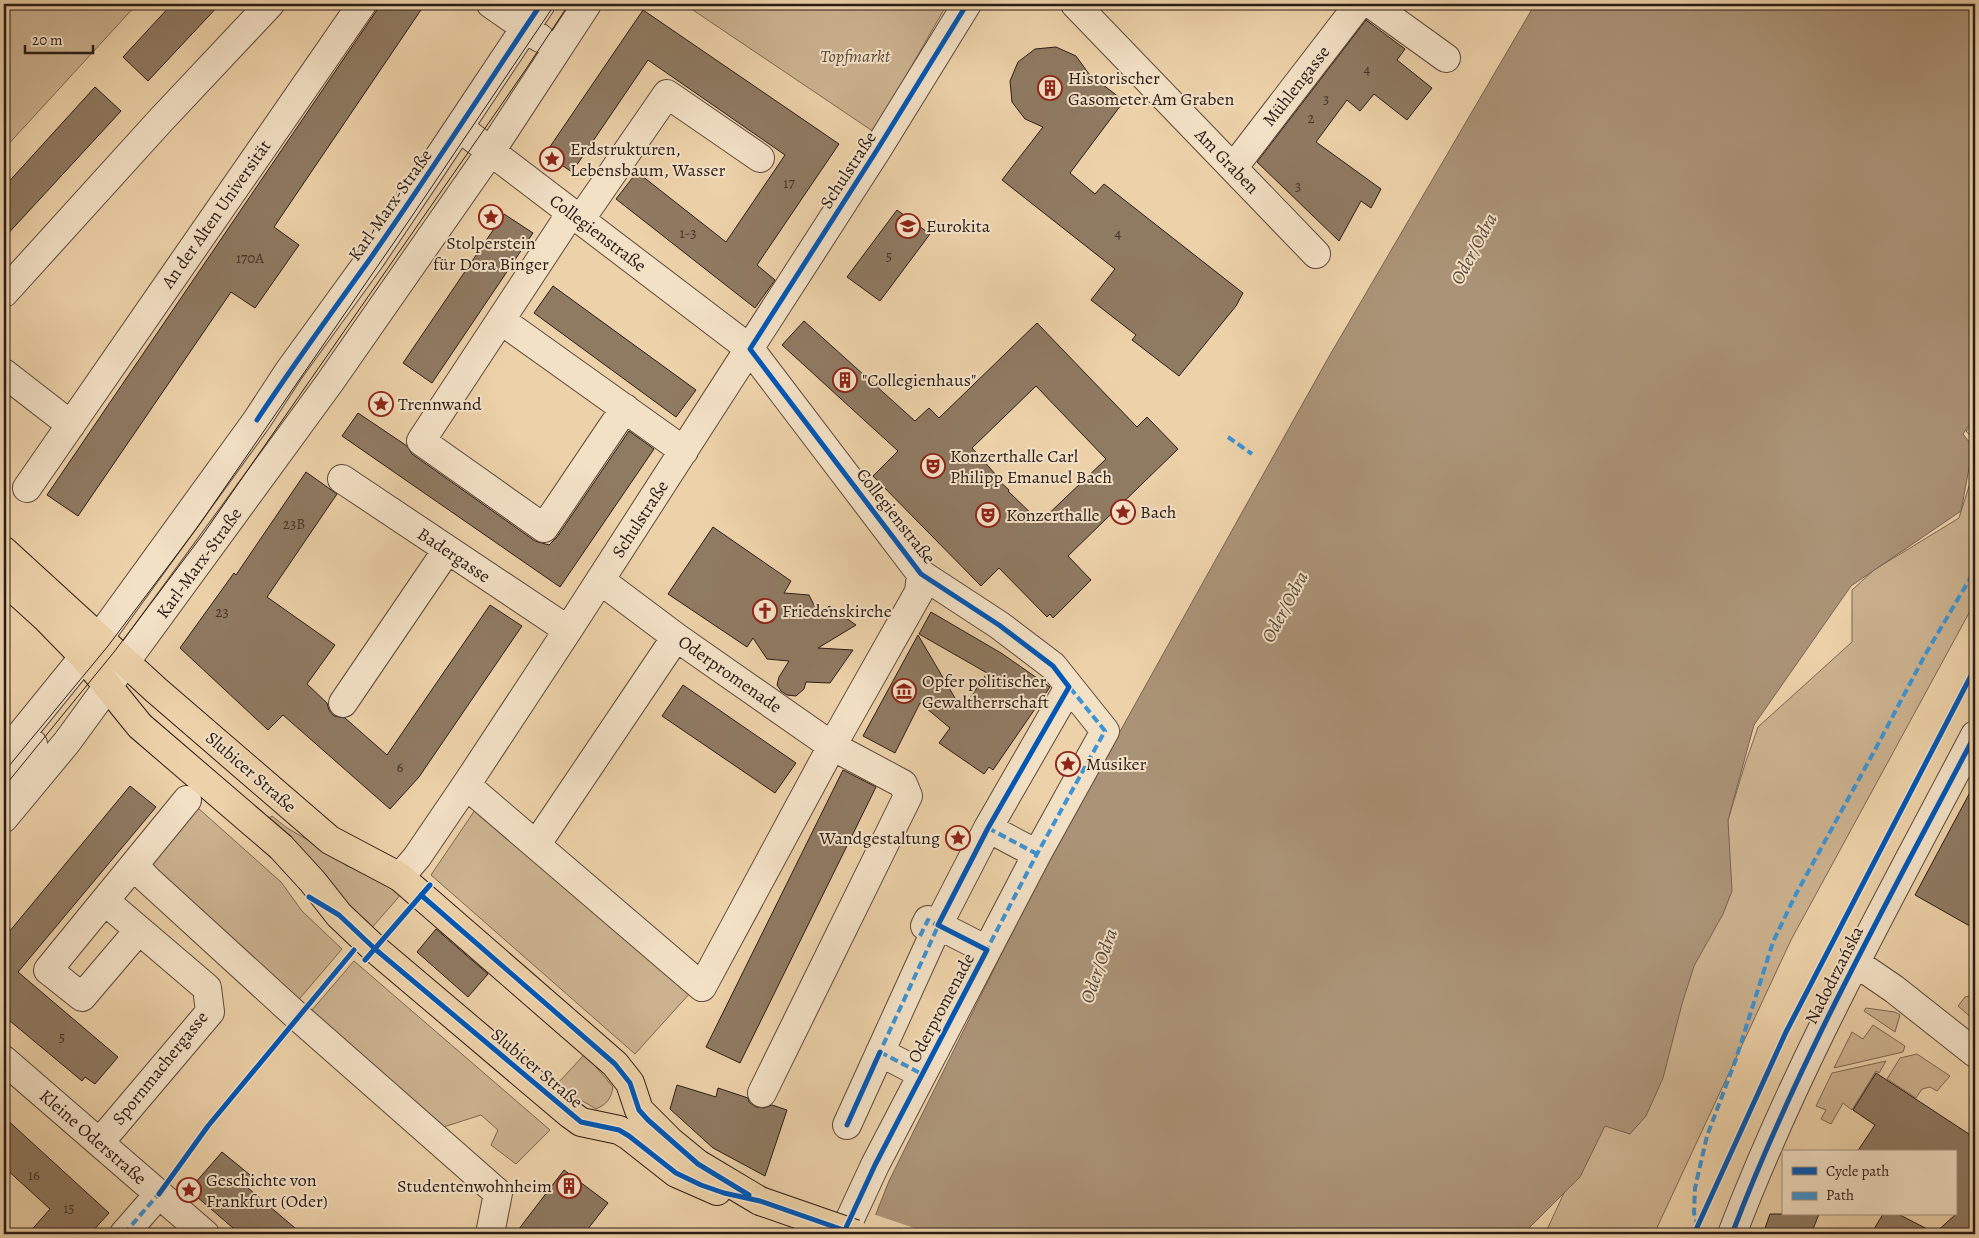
<svg xmlns="http://www.w3.org/2000/svg" width="1979" height="1238" font-family="Alegreya,serif">
<style>
.green{fill:#ccb28f;stroke:#7b6753}
.water{fill:#ab9377;stroke:#776351}
.pier{fill:#edd1a8}
.building{fill:#8f7a62;stroke:#2a1c17;fill-rule:evenodd}
.lines{fill:none;stroke-linecap:round;stroke-linejoin:round}
.minor-casing{stroke:#5b493b;stroke-width:30}
.major-casing{stroke:#2a1c17;stroke-width:30}
.minor{stroke:#f3e1c6;stroke-width:28}
.major{stroke:#edd1a8;stroke-width:28}
.tram{stroke:#2a1c17;stroke-width:1}
.major-bridge-casing{stroke:#2a1c17;stroke-width:30;stroke-linecap:butt}
.major-bridge{stroke:#edd1a8;stroke-width:28}
.quiet{stroke:#3c94d4;stroke-width:4;stroke-dasharray:8 4;stroke-linecap:butt}
.cycleway-casing{stroke:#f3e1c6;stroke-width:8}
.cycleway{stroke:#0057b8;stroke-width:5}
.labels{text-anchor:middle;dominant-baseline:central;stroke-width:4;stroke-linejoin:round;paint-order:stroke}
.number-label{font-size:15px;fill:#43342a}
.park-label{font-size:18px;font-style:italic;fill:#5b493b;stroke:#f3e1c6}
.poi-label{font-size:18px;fill:#2a1c17;stroke:#f3e1c6;text-anchor:start}
.street-label{font-size:18px;fill:#2a1c17;stroke:#f3e1c6}
.water-label{font-size:19px;font-style:italic;fill:#574639;stroke:#f3e1c6}
</style>
<rect width="100%" height="100%" fill="#edd1a8"/>
<filter id="stains"><feTurbulence type="fractalNoise" baseFrequency=".004" numOctaves="4"/><feColorMatrix values="0 0 0 0 .2 0 0 0 0 .09 0 0 0 0 .02 0 0 0 .5 -.17"/></filter>
<radialGradient id="worn" r=".72"><stop offset=".6" stop-color="#630" stop-opacity="0"/><stop offset="1" stop-color="#630" stop-opacity=".3"/></radialGradient>
<path class="green" d="M4,4H137L4,149Z
M684,4H947L874,132Z
M1975,420V441L1966,431Z
M1975,467V602L1791,940L1654,1234H1545L1712,873L1745,764L1758,727L1852,642V590L1874,570L1959,518Z
M477,807L691,992L635,1054L431,875Z
M198,808L281,882L302,911L342,949L295,1004L147,869Z
M272,816L287,828L325,850L347,866L376,876L404,891L369,931L268,819Z
M354,961L550,1130L516,1164L491,1145L498,1130L481,1115L434,1130L306,1017Z
M1973,995L1975,997V1021L1958,1006L1965,997Z
M1866,1008L1895,1012L1900,1015L1895,1032L1864,1011Z
M1873,1025L1905,1046L1903,1052L1834,1068L1852,1032L1863,1039Z
M585,1054L613,1087C611,1099 607,1104 596,1109L556,1085Z
M1917,1054L1950,1076L1937,1091L1930,1087L1922,1089L1916,1098L1887,1079L1900,1058Z
M1886,1061L1879,1073L1876,1071L1852,1110L1843,1103L1831,1124L1821,1119L1826,1110L1816,1106L1832,1073Z"/>
<path class="water" d="M1535,4H1975V416L1963,434L1973,447L1961,511L1851,586L1754,725L1728,820L1732,891L1723,914L1694,966L1682,1004L1663,1078L1646,1116L1630,1134L1605,1126L1580,1177L1528,1229L1526,1234H868L889,1181L1045,866L1327,360Z"/>
<path class="pier" d="M873,1214L932,1234H865Z"/>
<path class="building" d="M172,4H220L148,81L123,57Z
M381,4H425L274,227L299,245L255,308L231,292L78,516L47,495Z
M643,10L839,144L757,265L775,280L755,308L616,199L637,172L726,242L785,155L648,60L572,172L545,154Z
M1366,20L1405,49L1397,60L1432,88L1407,120L1374,94L1360,111L1347,100L1316,142L1381,189L1371,208L1361,201L1339,241L1257,162Z
M1056,47L1076,56L1089,74L1124,101L1070,173L1095,194L1104,184L1243,293L1236,306L1179,376L1132,340L1136,335L1091,300L1115,269L1002,180L1043,127L1025,119L1012,102L1010,81L1018,62L1035,49Z
M95,87L121,111L4,238V187Z
M897,210L930,234L880,301L847,277Z
M504,214L533,233L432,383L403,363Z
M553,286L696,390L676,417L534,313Z
M804,321L915,421L929,408L939,418L1037,323L1137,427L1147,417L1178,449L1068,556L1091,580L1053,618L1050,614L1047,617L999,568L981,586L873,476L898,451L782,345ZM1036,386L1106,459L1040,522L1008,491L1009,490L996,478L997,476L972,448Z
M358,413L407,446L412,454L535,541L549,545L557,537L629,431L654,449L560,587L342,436Z
M306,472L337,494L267,597L335,645L307,684L327,703L329,710L334,716L345,718L387,755L490,605L522,626L419,777L390,809L283,715L268,730L180,648L234,573L236,575Z
M713,527L791,581L784,593L809,595L820,617L829,606L856,625L818,648L853,650L830,683L806,682L804,689L796,696L787,695L781,691L777,685L779,677L789,661L767,659L753,638L747,647L668,594Z
M931,612L1001,653L1050,687L993,770L989,767L984,774L939,743L950,728L920,703L895,753L863,736L918,635L962,710L987,673L919,634Z
M683,685L796,763L775,793L662,716Z
M843,770L876,787L740,1063L706,1047Z
M1975,783V929L1915,895Z
M130,786L156,807L18,972L118,1057L95,1084L85,1077L82,1081L4,1016V938Z
M436,929L488,974L468,997L417,952Z
M1876,1073L1975,1138V1234H1871L1883,1214H1898L1935,1233L1955,1215V1152H1857L1875,1125L1853,1110Z
M677,1085L716,1097L718,1088L748,1098L749,1102L756,1107L764,1108L772,1105L787,1110L765,1176L713,1148L670,1109Z
M4,1117L109,1213L90,1234H28L50,1209L4,1167Z
M222,1152L255,1179L248,1188L302,1234H240L189,1190Z
M564,1170L608,1203L584,1234H515Z
M1770,1214H1819L1811,1234H1763Z"/>
<g class="lines">
<defs>
<path id="minor" d="M491,4L540,38
M1075,4L1316,254
M1371,4L1446,58
M460,128L750,349L921,574L999,625L1053,666L1105,731L1037,854L875,1165L843,1234
M1233,168L1359,4
M571,213L421,441L544,528L625,408
M580,220L667,94L760,158
M4,293L160,121L270,4
M502,321L684,451
M4,373L71,425
M342,479L568,630
M27,488L362,4
M600,580L676,637L832,746L903,784L908,796L762,1093
M343,703L447,550
M4,755L99,638L257,420L289,371L371,258L431,169L541,4
M4,779L33,744
M466,785L702,987L832,746L919,592L921,574
M4,818L67,742L330,382L491,151L587,4
M988,828L1037,854
M536,845L676,637
M134,865L147,879L298,1017L498,1193L490,1234
M400,877L417,857L466,785L568,630L877,150L967,4
M925,926L928,920L987,950
M139,930L82,997L48,970L187,800
M1856,963L1894,989L1975,1053
M880,1052L922,1074
M4,1060L205,1234
M847,1125L938,925L988,828L1069,687
M100,1142L210,1012L207,988L105,901
M124,1234L159,1194
M1732,1234C1798,1061 1889,899 1975,735"/>
<path id="major" d="M4,551L156,690L330,840L400,877L615,1064L630,1083L639,1110L670,1141L698,1164L760,1201
M4,580L47,619L84,657L140,726L281,847L313,882L339,915L375,949L570,1114L581,1122L619,1130L629,1136L676,1173L717,1191"/>
</defs>
<use href="#minor" class="minor-casing"/>
<use href="#major" class="major-casing"/>
<use href="#minor" class="minor"/>
<use href="#major" class="major"/>
<path class="tram" d="M4,772L108,646L197,528L408,222L555,4
M4,787L114,652L204,533L524,72L569,4"/>
<defs>
<path id="major-bridge" d="M760,1201L855,1234"/>
</defs>
<use href="#major-bridge" class="major-bridge-casing"/>
<use href="#major-bridge" class="major-bridge"/>
<path class="quiet" d="M1228,437L1252,454
M988,828L1037,854
M920,936L928,920L940,927
M985,953L1037,854L1105,731L1067,684
M880,1052L922,1074
M878,1056L940,922
M1698,1227L1694,1213L1695,1188L1707,1136L1736,1059L1773,942L1796,894L1876,748L1925,655L1975,570
M124,1234L162,1190"/>
<defs>
<path id="cycleway" d="M257,420C293,365 332,312 370,259C429,175 484,89 541,4
M421,895L615,1064L630,1083L639,1110L648,1120L698,1164L749,1195
M309,897L339,915L375,949L581,1122L619,1130L629,1136L676,1173L701,1185L724,1193L760,1201L855,1234
M365,960L430,885
M847,1125L880,1052
M159,1194L208,1126L354,950
M843,1234L875,1165L987,950L938,925L988,828L1069,687L1053,666L999,625L921,574L750,349L877,150L967,4
M1694,1234L1786,1032L1975,668
M1732,1234C1798,1061 1889,899 1975,735"/>
</defs>
<use href="#cycleway" class="cycleway-casing"/>
<use href="#cycleway" class="cycleway"/>
</g>
<defs>
<symbol id="building-ring" viewBox="-11 -11 22 22"><circle r="9.5" fill="#f3e1c6" stroke="#8f2418" stroke-width="1.5"/><path d="M-4-6H4V6H1V3H-1V6H-4ZM-2.5-4.3h1.7v1.8h-1.7ZM.8-4.3h1.7v1.8H.8ZM-2.5-1h1.7V.8h-1.7ZM.8-1h1.7V.8H.8Z" fill="#8f2418"/></symbol>
<symbol id="sight-ring" viewBox="-11 -11 22 22"><circle r="9.5" fill="#f3e1c6" stroke="#8f2418" stroke-width="1.5"/><path d="M0-6L1.8-2.2L6-1.7L2.9 1.2L3.7 5.4L0 3.3L-3.7 5.4L-2.9 1.2L-6-1.7L-1.8-2.2Z" fill="#8f2418"/></symbol>
<symbol id="school-ring" viewBox="-11 -11 22 22"><circle r="9.5" fill="#f3e1c6" stroke="#8f2418" stroke-width="1.5"/><path d="M0-5L7-2L0 1L-7-2ZM-4 1L0 2.5L4 1V4Q0 6-4 4Z" fill="#8f2418"/></symbol>
<symbol id="theatre-ring" viewBox="-11 -11 22 22"><circle r="9.5" fill="#f3e1c6" stroke="#8f2418" stroke-width="1.5"/><path d="M-5-5.5Q0-4 5-5.5V0Q5 5 0 6Q-5 5-5 0ZM-3.3-2.5H-1v1.5H-3.3ZM1-2.5H3.3v1.5H1ZM-2.8 1Q0 5.5 2.8 1Z" fill="#8f2418"/></symbol>
<symbol id="church-ring" viewBox="-11 -11 22 22"><circle r="9.5" fill="#f3e1c6" stroke="#8f2418" stroke-width="1.5"/><path d="M-1.2-6h2.4v3.5h3.3v2.4h-3.3V6h-2.4V-.1h-3.3v-2.4h3.3Z" fill="#8f2418"/></symbol>
<symbol id="museum-ring" viewBox="-11 -11 22 22"><circle r="9.5" fill="#f3e1c6" stroke="#8f2418" stroke-width="1.5"/><path d="M0-6L6-3V-2H-6V-3ZM-5-1h2V3h-2ZM-1-1h2V3h-2ZM3-1h2V3H3ZM-6 4H6V6H-6Z" fill="#8f2418"/></symbol>
</defs>
<g fill-rule="evenodd">
<use href="#building-ring" x="1036" y="74" width="28" height="28"/>
<use href="#sight-ring" x="538" y="145" width="28" height="28"/>
<use href="#sight-ring" x="477" y="203" width="28" height="28"/>
<use href="#school-ring" x="894" y="212" width="28" height="28"/>
<use href="#building-ring" x="831" y="366" width="28" height="28"/>
<use href="#sight-ring" x="367" y="390" width="28" height="28"/>
<use href="#theatre-ring" x="919" y="452" width="28" height="28"/>
<use href="#sight-ring" x="1109" y="498" width="28" height="28"/>
<use href="#theatre-ring" x="974" y="501" width="28" height="28"/>
<use href="#church-ring" x="751" y="597" width="28" height="28"/>
<use href="#museum-ring" x="890" y="677" width="28" height="28"/>
<use href="#sight-ring" x="1054" y="750" width="28" height="28"/>
<use href="#sight-ring" x="944" y="824" width="28" height="28"/>
<use href="#building-ring" x="555" y="1172" width="28" height="28"/>
<use href="#sight-ring" x="175" y="1176" width="28" height="28"/>
</g>
<g class="labels">
<g class="number-label">
<text x="1367" y="69">4</text>
<text x="1326" y="99">3</text>
<text x="1311" y="118">2</text>
<text x="789" y="183">17</text>
<text x="1298" y="186">3</text>
<text x="688" y="233">1-3</text>
<text x="1118" y="233">4</text>
<text x="889" y="256">5</text>
<text x="250" y="258">170A</text>
<text x="294" y="524">23B</text>
<text x="222" y="612">23</text>
<text x="400" y="767">6</text>
<text x="62" y="1037">5</text>
<text x="34" y="1175">16</text>
<text x="69" y="1208">15</text>
</g>
<g class="park-label">
<text x="855" y="56">Topfmarkt</text>
</g>
<g class="poi-label">
<text x="1068" y="78">Historischer<tspan x="1068" dy="21">Gasometer Am Graben</tspan></text>
<text x="570" y="149">Erdstrukturen,<tspan x="570" dy="21">Lebensbaum, Wasser</tspan></text>
<text x="926" y="226">Eurokita</text>
<text x="491" y="243" text-anchor="middle">Stolperstein<tspan x="491" dy="21">für Dora Binger</tspan></text>
<text x="862" y="380">"Collegienhaus"</text>
<text x="398" y="404">Trennwand</text>
<text x="950" y="456">Konzerthalle Carl<tspan x="950" dy="21">Philipp Emanuel Bach</tspan></text>
<text x="1140" y="512">Bach</text>
<text x="1006" y="515">Konzerthalle</text>
<text x="782" y="611">Friedenskirche</text>
<text x="922" y="681">Opfer politischer<tspan x="922" dy="21">Gewaltherrschaft</tspan></text>
<text x="1086" y="764">Musiker</text>
<text x="940" y="838" text-anchor="end">Wandgestaltung</text>
<text x="206" y="1180">Geschichte von<tspan x="206" dy="21">Frankfurt (Oder)</tspan></text>
<text x="552" y="1186" text-anchor="end">Studentenwohnheim</text>
</g>
<g class="street-label">
<text transform="translate(1296 86) rotate(-52)">Mühlengasse</text>
<text transform="translate(1227 161) rotate(46)">Am Graben</text>
<text transform="translate(848 170) rotate(-57)">Schulstraße</text>
<text transform="translate(390 205) rotate(-55)">Karl-Marx-Straße</text>
<text transform="translate(216 214) rotate(-55)">An der Alten Universität</text>
<text transform="translate(598 233) rotate(37)">Collegienstraße</text>
<text transform="translate(896 516) rotate(52)">Collegienstraße</text>
<text transform="translate(640 519) rotate(-57)">Schulstraße</text>
<text transform="translate(454 555) rotate(34)">Badergasse</text>
<text transform="translate(199 563) rotate(-54)">Karl-Marx-Straße</text>
<text transform="translate(730 674) rotate(35)">Oderpromenade</text>
<text transform="translate(251 772) rotate(41)">Slubicer Straße</text>
<text transform="translate(1834 975) rotate(-63)">Nadodrzańska</text>
<text transform="translate(941 1008) rotate(-62)">Oderpromenade</text>
<text transform="translate(160 1068) rotate(-51)">Spornmachergasse</text>
<text transform="translate(537 1068) rotate(40)">Slubicer Straße</text>
<text transform="translate(93 1137) rotate(41)">Kleine Oderstraße</text>
</g>
<g class="water-label">
<text transform="translate(1474 249) rotate(-62)">Oder/Odra</text>
<text transform="translate(1285 607) rotate(-62)">Oder/Odra</text>
<text transform="translate(1099 966) rotate(-71)">Oder/Odra</text>
</g>
</g>
<rect width="1979" height="1238" fill="none" stroke="#edd1a8" stroke-width="20"/>
<rect x="5" y="5" width="1969" height="1228" fill="none" stroke="#2a1c17" stroke-width="2.5"/>
<rect x="10" y="10" width="1959" height="1218" fill="none" stroke="#2a1c17"/>
<rect x="1782" y="1150" width="175" height="65" fill="#f3e1c6" stroke="#a39280"/>
<rect x="1792" y="1167" width="25" height="8" fill="#0057b8" stroke="#a39280"/>
<text x="1826" y="1176" font-size="15" fill="#2a1c17">Cycle path</text>
<rect x="1792" y="1192" width="25" height="8" fill="#3c94d4" stroke="#a39280"/>
<text x="1826" y="1200" font-size="15" fill="#2a1c17">Path</text>
<path d="M25 45v8h68v-8" fill="none" stroke="#2a1c17" stroke-width="2.5"/>
<text x="32" y="45" font-size="15" fill="#2a1c17" stroke="#f3e1c6" stroke-width="4" paint-order="stroke">20 m</text>
<rect width="100%" height="100%" filter="url(#stains)"/>
<rect width="100%" height="100%" fill="url(#worn)"/>
</svg>
